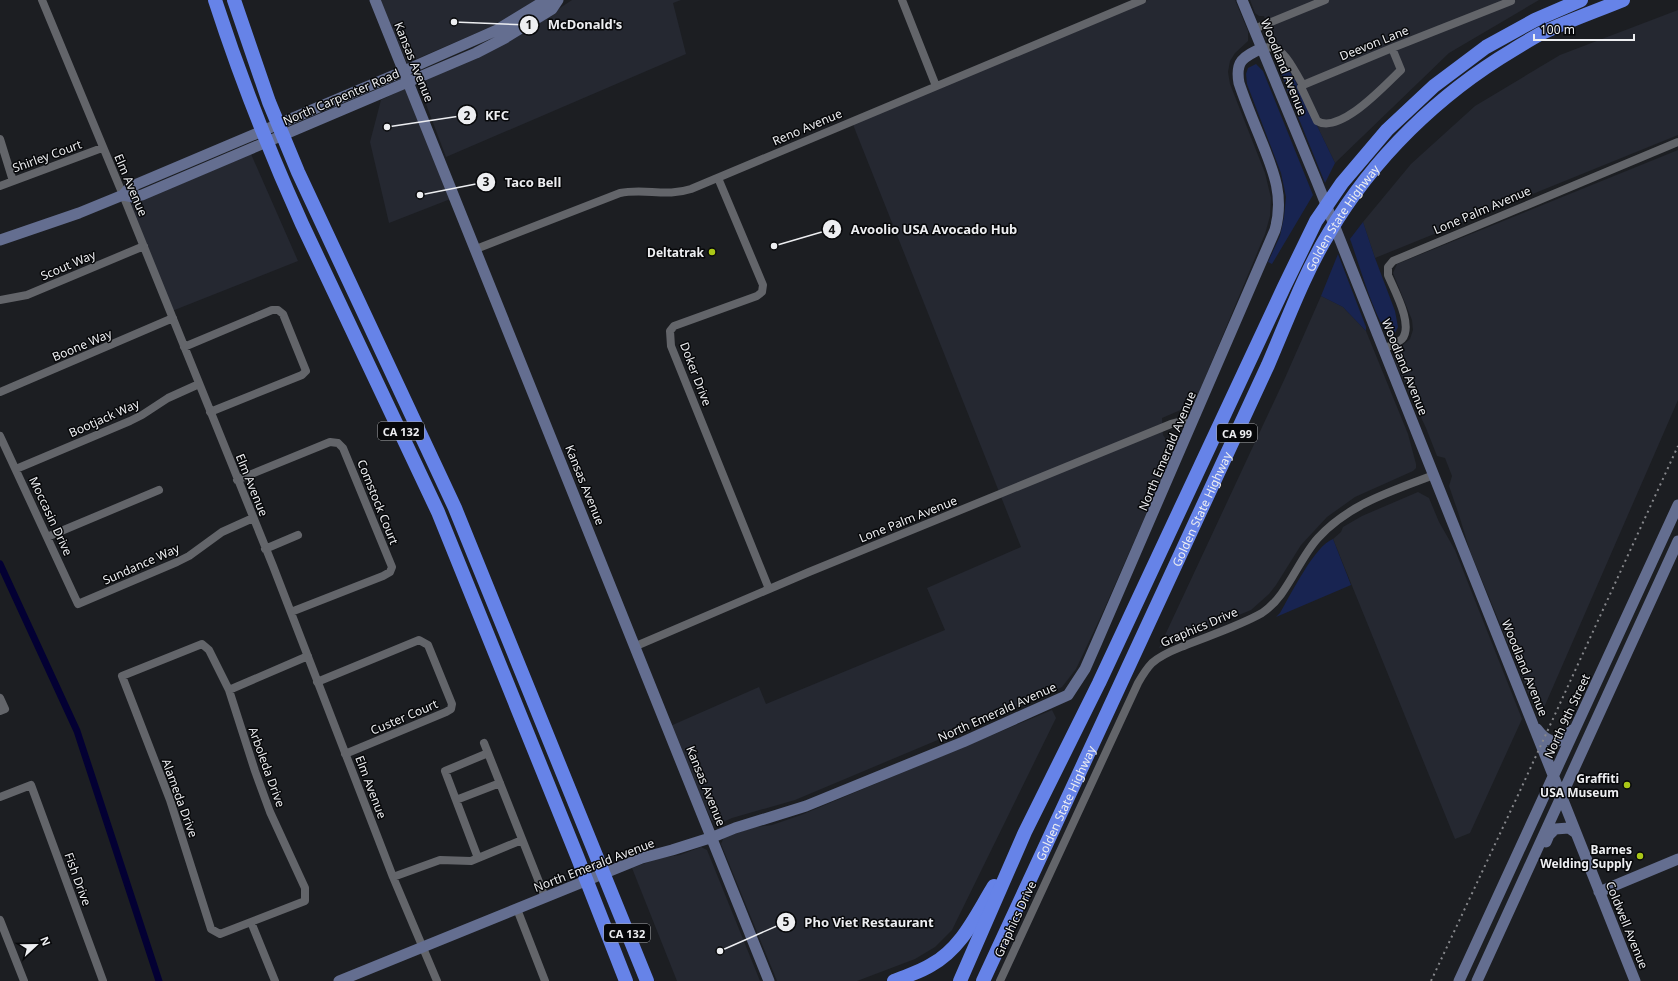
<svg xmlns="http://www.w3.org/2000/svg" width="1678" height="981" font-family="'Noto Sans',sans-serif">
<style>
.built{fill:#252831}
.green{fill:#182451}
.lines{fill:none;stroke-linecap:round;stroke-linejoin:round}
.canal{stroke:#030033;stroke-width:7}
.street{stroke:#63656a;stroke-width:8}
.secondary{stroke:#646e90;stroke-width:11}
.highway{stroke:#6683e8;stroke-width:14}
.rail{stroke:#87888c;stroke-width:2;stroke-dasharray:2 4;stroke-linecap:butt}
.poi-dot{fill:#aac717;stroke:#07080a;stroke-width:1.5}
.labels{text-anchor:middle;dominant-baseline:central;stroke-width:3;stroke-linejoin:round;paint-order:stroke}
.shield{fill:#07080a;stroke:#a8a9ac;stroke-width:1}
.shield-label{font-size:11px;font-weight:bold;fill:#edeef1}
.street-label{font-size:12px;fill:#edeef1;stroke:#07080a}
.poi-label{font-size:12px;font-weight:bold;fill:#edeef1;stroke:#07080a;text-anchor:end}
.leader{fill:none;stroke:#edeef1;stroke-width:1.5}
.callout-dot{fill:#edeef1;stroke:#07080a;stroke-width:1.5}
.mark-label{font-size:12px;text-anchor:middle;font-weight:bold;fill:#111}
.callout-label{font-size:13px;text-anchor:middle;font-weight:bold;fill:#edeef1;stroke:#07080a;stroke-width:3;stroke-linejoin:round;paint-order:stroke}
</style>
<rect width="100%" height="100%" fill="#1c1e22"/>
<path class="built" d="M380,0H540L509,19L407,63Z
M572,0H681L673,3L686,54L446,157L418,83L510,41Z
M1148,0H1235L1248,31V41L1235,53L1230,61L1228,72L1230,84L1265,173L1271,198L1270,216L1265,234L1195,402L1190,406L1162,418L1163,435L1174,451L1102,614L1076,669L1062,687L1047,694L795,800L732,818L719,824L712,821L668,727L759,687L766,704L945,630L927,588L1021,547L852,122Z
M1250,0H1539L1449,53L1335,163L1295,80L1277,52L1271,39L1265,38L1266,33L1269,30L1264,16H1259L1255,13Z
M1678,10V135L1375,258L1363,222L1411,164L1475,106L1560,55Z
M408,87L453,198L389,223L370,142L381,100Z
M1678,150V400L1539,719L1470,551L1458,512L1449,486L1452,476L1445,458L1437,456L1426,428L1394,360L1396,351L1410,339L1413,330L1412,320L1393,273L1397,264Z
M251,154L298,261L172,311L130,205Z
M1321,296L1343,307L1366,331L1408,434L1416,464V468L1413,471L1355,497L1327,517L1301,545L1276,585L1269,594L1251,610L1159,648L1285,378Z
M1418,492L1429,498L1439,522L1455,550L1522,719L1470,833L1455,839L1333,539L1341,532L1343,527L1362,516Z
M1052,710L1056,718L952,930L935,947L915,959L857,981H777L721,844L724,837L755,827L772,825L801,815Z
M701,847L707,850L760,981H677L632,868L659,858L680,855Z"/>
<path class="green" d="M1277,52L1295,80L1335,163L1325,183L1286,87L1275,54Z
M1256,64L1263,71L1313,195L1272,264L1268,262L1280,236L1284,217L1286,197L1281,173L1247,84L1246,74L1248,68Z
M1363,222L1375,258L1395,311L1398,327L1394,335L1390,336C1374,319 1359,263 1350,239Z
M1338,254L1366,327V331L1343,307L1321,296Z
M1333,539L1351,585L1276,617L1280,613C1290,596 1315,545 1333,539Z"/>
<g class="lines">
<path class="canal" d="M0,564L77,731L159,981"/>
<path class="street" d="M42,0L123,195L273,566L393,877L437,981
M902,0L936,86
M1254,29L1325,0
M1262,48C1284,42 1293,70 1303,85
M1392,48L1401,70C1385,85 1340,135 1317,121L1301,87L1303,85L1392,48L1511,1
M0,139L13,181
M718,178L763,285L762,292L757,296L674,326L670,331L671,346L769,589
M0,186L102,148
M476,249L620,193C644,188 667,197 691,189L1142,0
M0,300L27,295L144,246
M184,347L272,310H278L283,314L306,371L302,375L210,412
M1383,349C1389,346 1398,343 1402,339C1414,325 1394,290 1388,275V267L1393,261L1678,142
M0,392L173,318
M0,436L78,604L177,562L189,556L222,532L253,518
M16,469L130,421L142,415L168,398L199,384
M237,480L330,442L338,443L343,448L392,567L390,572L383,576L291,612
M47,537L159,490
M265,549L298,535
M202,644L209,650L229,690L255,771L270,812L305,888V901L220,934L211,929L170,800L122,676Z
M636,646L809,572L1171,424L1179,422L1192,424
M317,682L419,640L428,645L452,704L451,709L446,712L345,754
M229,690L308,656
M0,698L5,709L0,711
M484,743L545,897
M0,797L31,785L103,981
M456,800L500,783
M478,858L445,771L488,753
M393,877L440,860L471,861L522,840
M517,909L545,981
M0,920L24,981
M251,922L275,981
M1000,981L1138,683C1142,676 1146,669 1152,663C1162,654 1174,650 1186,645C1211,635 1239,626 1262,613C1287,597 1298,560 1318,538C1349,504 1392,491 1434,475"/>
<path class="secondary" d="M375,0L769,981
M1242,0L1317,182L1635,981
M123,195L133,197L142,195L476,53L505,38L552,9L558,0
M0,240L79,213L123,195L129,188L137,184L404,71L497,30L546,0
M1537,729C1548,744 1560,746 1572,730
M1546,842L1549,835L1555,829L1569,828L1576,833
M1599,892L1678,859
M339,981L642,858L672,850L713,837L735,828L806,806L963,742L1068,695L1085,669L1096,644L1275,230C1285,194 1272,168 1259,135C1252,118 1245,101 1239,83C1235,61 1243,57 1262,48
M1459,981L1678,505
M1477,981L1678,541"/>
<g class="highway">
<path d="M215,0C240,77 269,151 302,224L438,512L577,856L626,981"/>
<path d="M234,0L269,102L298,172L455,508L647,981"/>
<path d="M894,981C906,976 920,972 931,965C962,948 976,915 994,886"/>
<path d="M960,981L1025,832L1099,683L1284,287L1316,221L1342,183L1387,130L1434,86L1486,47L1535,20L1581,0"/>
<path id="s1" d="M983,981L1268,365C1287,321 1304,274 1329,233C1373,158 1439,94 1513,50C1523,44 1532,38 1542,33C1568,21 1596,11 1623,0"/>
</g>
<path class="rail" d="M1431,981L1519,793L1678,446"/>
</g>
<g class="poi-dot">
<circle cx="712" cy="252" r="4"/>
<circle cx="1627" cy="785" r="4"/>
<circle cx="1640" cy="856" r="4"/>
</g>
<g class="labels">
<g class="shield">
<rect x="378" y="422" width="46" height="18" rx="3"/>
<rect x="1217" y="424" width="40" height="18" rx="3"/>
<rect x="604" y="924" width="46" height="18" rx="3"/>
</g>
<g class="shield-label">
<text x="401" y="431">CA 132</text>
<text x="1237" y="433">CA 99</text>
<text x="627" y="933">CA 132</text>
</g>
<g class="street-label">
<text transform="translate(1374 43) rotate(-22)">Deevon Lane</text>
<text transform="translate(414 62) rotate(68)">Kansas Avenue</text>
<text transform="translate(1284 67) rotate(68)">Woodland Avenue</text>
<text transform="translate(341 97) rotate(-23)">North Carpenter Road</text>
<text transform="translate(807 127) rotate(-23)">Reno Avenue</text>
<text transform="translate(47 156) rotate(-20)">Shirley Court</text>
<text transform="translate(131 185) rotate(67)">Elm Avenue</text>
<text transform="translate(1482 210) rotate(-23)">Lone Palm Avenue</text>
<text stroke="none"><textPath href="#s1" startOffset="844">Golden State Highway</textPath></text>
<text transform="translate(68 265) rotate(-23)">Scout Way</text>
<text transform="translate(82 345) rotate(-23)">Boone Way</text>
<text transform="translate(1405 367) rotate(68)">Woodland Avenue</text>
<text transform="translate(696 374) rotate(69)">Doker Drive</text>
<text transform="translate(104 418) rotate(-24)">Bootjack Way</text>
<text transform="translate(1167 451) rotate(-67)">North Emerald Avenue</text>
<text transform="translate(252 485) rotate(68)">Elm Avenue</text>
<text transform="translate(585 485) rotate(68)">Kansas Avenue</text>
<text transform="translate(378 502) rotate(68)">Comstock Court</text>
<text stroke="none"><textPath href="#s1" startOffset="520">Golden State Highway</textPath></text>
<text transform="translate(51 516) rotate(65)">Moccasin Drive</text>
<text transform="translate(908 519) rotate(-22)">Lone Palm Avenue</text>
<text transform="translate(141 564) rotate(-24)">Sundance Way</text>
<text transform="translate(1199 627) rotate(-23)">Graphics Drive</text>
<text transform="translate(1525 668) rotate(68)">Woodland Avenue</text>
<text transform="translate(997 712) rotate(-24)">North Emerald Avenue</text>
<text transform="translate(1567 716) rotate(-65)">North 9th Street</text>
<text transform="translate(404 717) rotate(-23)">Custer Court</text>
<text transform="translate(267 767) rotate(70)">Arboleda Drive</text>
<text transform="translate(706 786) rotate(68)">Kansas Avenue</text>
<text transform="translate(371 787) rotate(69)">Elm Avenue</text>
<text transform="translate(180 798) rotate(70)">Alameda Drive</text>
<text stroke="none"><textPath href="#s1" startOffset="196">Golden State Highway</textPath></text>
<text transform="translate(594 865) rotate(-21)">North Emerald Avenue</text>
<text transform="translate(78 879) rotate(70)">Fish Drive</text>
<text transform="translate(1015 919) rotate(-65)">Graphics Drive</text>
<text transform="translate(1627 925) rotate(68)">Coldwell Avenue</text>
</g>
<g class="poi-label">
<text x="704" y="252">Deltatrak</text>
<text x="1619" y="778">Graffiti<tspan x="1619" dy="14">USA Museum</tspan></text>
<text x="1632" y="849">Barnes<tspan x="1632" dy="14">Welding Supply</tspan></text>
</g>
</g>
<path class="leader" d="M454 22L529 25M387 127L467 115M420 195L486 182M774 246L832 229M720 951L786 922"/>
<g class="callout-dot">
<circle cx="454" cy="22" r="4"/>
<circle cx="387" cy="127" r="4"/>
<circle cx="420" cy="195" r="4"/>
<circle cx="774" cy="246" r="4"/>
<circle cx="720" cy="951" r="4"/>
<circle cx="529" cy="25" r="10"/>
<circle cx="467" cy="115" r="10"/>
<circle cx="486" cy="182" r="10"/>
<circle cx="832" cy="229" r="10"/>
<circle cx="786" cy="922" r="10"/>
</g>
<g class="mark-label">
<text x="529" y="29">1</text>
<text x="467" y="120">2</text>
<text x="486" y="186">3</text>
<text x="832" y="234">4</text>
<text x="786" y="926">5</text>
</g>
<g class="callout-label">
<text x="585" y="29">McDonald's</text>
<text x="497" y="120">KFC</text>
<text x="533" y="187">Taco Bell</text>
<text x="934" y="234">Avoolio USA Avocado Hub</text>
<text x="869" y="927">Pho Viet Restaurant</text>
</g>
<g transform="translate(36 945) rotate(68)" stroke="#07080a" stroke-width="3" paint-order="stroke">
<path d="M0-3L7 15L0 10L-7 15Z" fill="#edeef1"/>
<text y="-6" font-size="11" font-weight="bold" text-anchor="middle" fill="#edeef1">N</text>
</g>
<path d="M1534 34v6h100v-6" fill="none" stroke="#edeef1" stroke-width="2"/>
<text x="1540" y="34" font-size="12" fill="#edeef1" stroke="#07080a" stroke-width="3" paint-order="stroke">100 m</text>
</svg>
